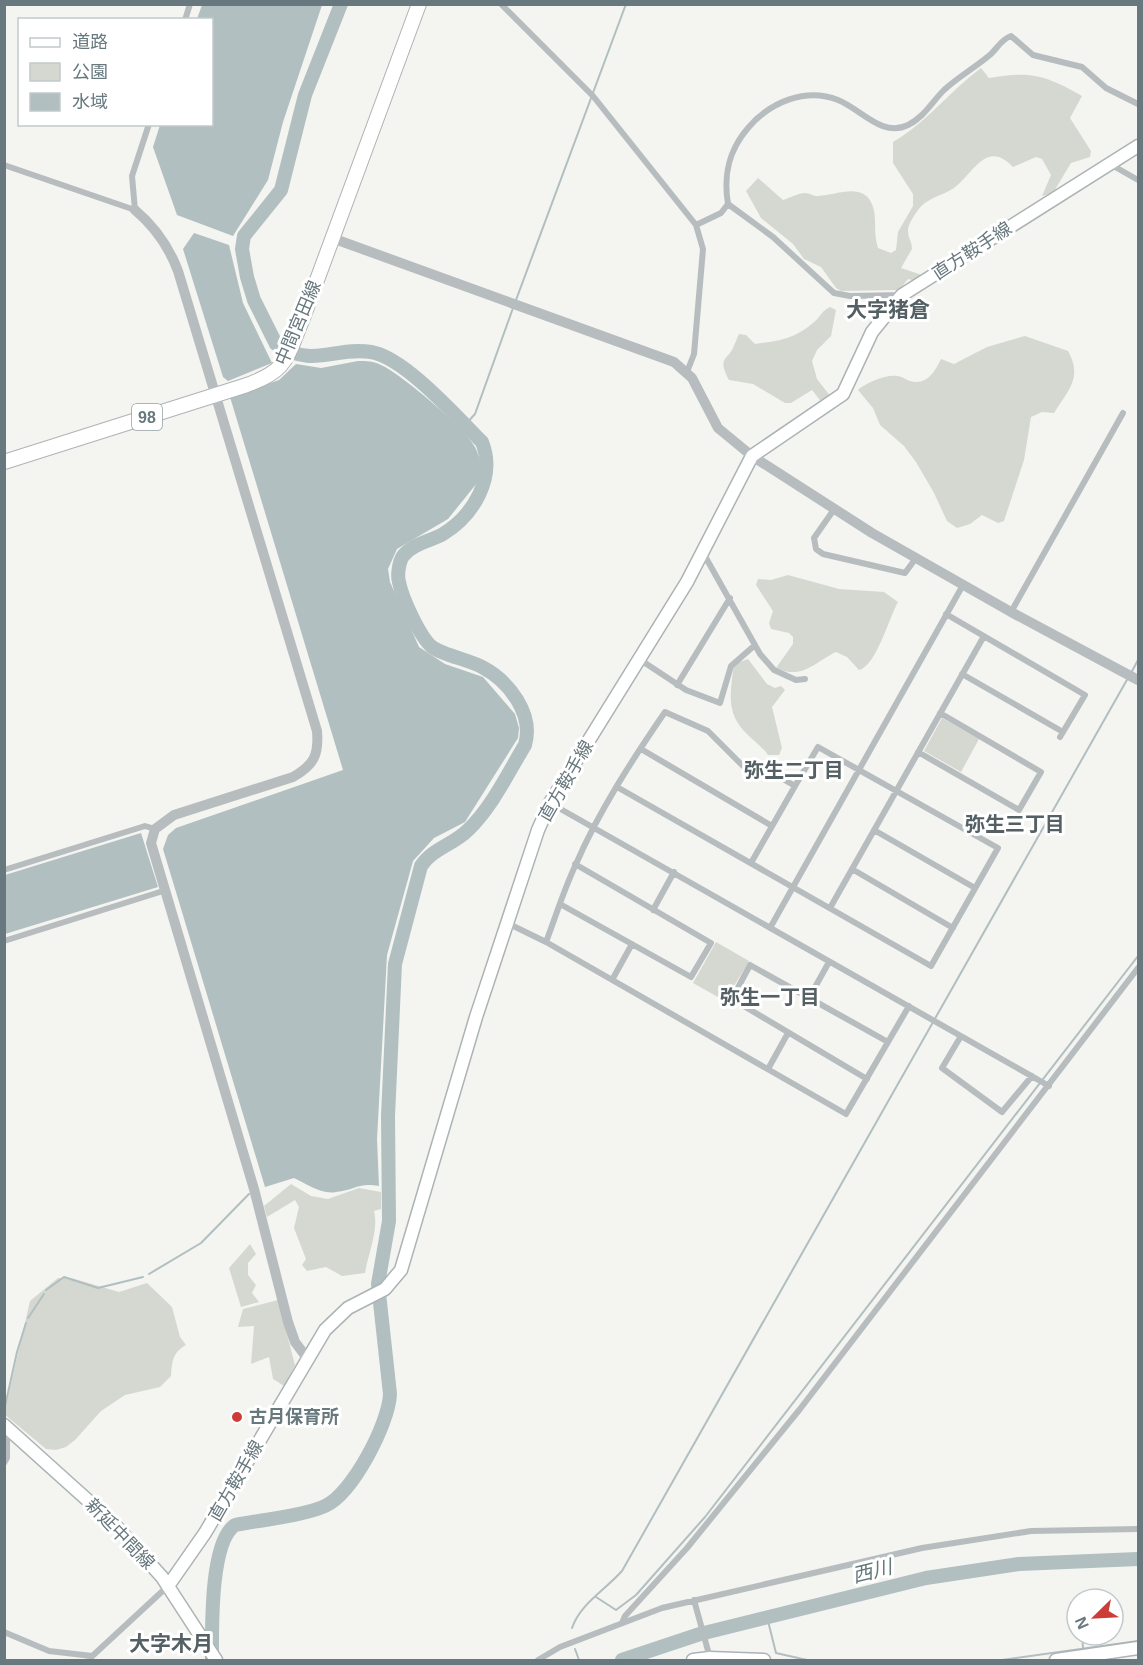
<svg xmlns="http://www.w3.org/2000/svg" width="1143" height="1665" font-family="Helvetica,'Noto Sans JP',sans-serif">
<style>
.green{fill:#d5d8d1}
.water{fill:#b1bfc0}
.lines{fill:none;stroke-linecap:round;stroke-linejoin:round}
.stream{stroke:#b1bfc0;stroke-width:2}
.river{stroke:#b1bfc0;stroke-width:14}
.secondary-casing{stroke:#acb3b5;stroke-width:15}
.primary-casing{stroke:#aeb3b5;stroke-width:16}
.minor{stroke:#b7bdbf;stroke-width:6}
.tertiary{stroke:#b7bdbf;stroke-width:10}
.secondary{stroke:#fff;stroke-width:12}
.primary{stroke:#fff;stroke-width:14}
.poi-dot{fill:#cd3d38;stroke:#fff;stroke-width:2}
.labels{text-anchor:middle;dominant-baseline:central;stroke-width:6;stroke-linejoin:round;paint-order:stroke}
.shield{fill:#fff;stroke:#95a0a5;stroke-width:1.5}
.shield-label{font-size:16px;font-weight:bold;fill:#67787e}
.street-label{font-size:18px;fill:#67787e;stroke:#fff}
.poi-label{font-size:18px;font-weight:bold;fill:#67787e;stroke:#fff;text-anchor:start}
.neighbourhood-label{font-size:20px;font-weight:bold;fill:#546064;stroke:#fff}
.water-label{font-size:20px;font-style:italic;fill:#637a7b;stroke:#fff}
.quarter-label{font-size:21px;font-weight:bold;fill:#546064;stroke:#fff}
</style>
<rect width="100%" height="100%" fill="#f4f4f1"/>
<path class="green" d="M981,68L989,78C1031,71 1045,75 1082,96L1070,118L1091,151L1090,157L1071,163L1053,193L1042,196L1051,175L1042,159L1036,157L1013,167C986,139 974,173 954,188C942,196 926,198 918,210C915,214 907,226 908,231C908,238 912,242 912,249L901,268L925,276L916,281L908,279L899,290L841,291L836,288L821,267L804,259L793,244L761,218L746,191L758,178L783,200C789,198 799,193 805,193C810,193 814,197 819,196C837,195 865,181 873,207C877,219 873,233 878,248L891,253L896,250L898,232L913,206V194L893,163V142C926,123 950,91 981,68Z
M830,307L836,310L831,336L817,350L812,361L817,379L831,397L823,404L812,390L791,403H785L753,384L729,380C716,355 729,362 735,343C737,340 737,337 739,334L746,335L755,344C779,341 794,339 813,323C820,318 821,311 830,307Z
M1025,336L1068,351C1083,378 1068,390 1054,413L1042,412L1031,417L1024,460L1004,521L998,523L982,515L970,524L957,528L947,521L934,493L916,462L904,446L880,425L873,408L858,390C865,383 887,374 897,376C902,376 906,380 910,381C927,386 935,371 941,359L954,364L987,347Z
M788,575L839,589L884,592L898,602C889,618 876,666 859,670L847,657L836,652C813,663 803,680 776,668L793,644V637L789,633L771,629L769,623L773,611L756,585L758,579L771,580Z
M748,659L767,684L775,688L781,686L785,690L772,707L782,748L779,755H768C761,745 752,740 744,731C725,711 731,689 734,664Z
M942,718L979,739L961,772L924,751Z
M716,942L749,961L725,1001L693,983Z
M291,1184L311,1196L328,1199L359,1188L381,1192V1209L374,1211C379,1230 368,1254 365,1273L342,1276L326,1267L307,1271L302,1265L306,1259L294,1228L299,1207L295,1200L267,1217L264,1206Z
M250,1244L256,1254L248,1263V1275L256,1285L252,1293L259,1302L241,1307L229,1268Z
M58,1278H71L119,1292L147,1283L172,1307L180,1337L186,1345C173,1352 172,1361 171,1376L160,1387L125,1395L101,1411L75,1440L66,1447L56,1450L46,1449L4,1414L30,1301Z
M278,1300L295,1365L284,1386L273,1379L269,1357L251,1364L254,1326L238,1327L243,1309Z"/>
<path class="water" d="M202,5H322L283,122L268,180L233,236L177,215L153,147L160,125L212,124V20L197,19Z
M194,233L229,245L243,303L272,363L228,381L223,377L183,249Z
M358,361C366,361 374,361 381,365C400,373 466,429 475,447C481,459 482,470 477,483L448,519L397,549L388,569L390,582L419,647L445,664L483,677L515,714L519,728L518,738L465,822L434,838L413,861L387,955L377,1139L379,1186C358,1182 355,1190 336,1192C322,1195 307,1184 294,1178L265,1187L163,849L168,835L176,828L343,770L230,397L279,380L296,364L321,368Z
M141,833L158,887L5,934V875Z"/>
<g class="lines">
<path class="stream" d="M516,300L626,4
M465,425L475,414L513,308
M1131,673L1138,660
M149,1274L201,1243L249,1194
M46,1290L64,1277L98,1288L143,1277
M28,1318L44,1294
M4,1411L17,1352L26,1323
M596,1597L616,1610L636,1595L705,1517L1138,956
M767,1617L776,1653L807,1660
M572,1628C580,1604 605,1590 622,1571L1128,678
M1082,1635L1083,1648
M575,1649L579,1660
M1002,1660L1138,1641"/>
<path class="river" d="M212,1659C212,1628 210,1542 235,1525C260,1520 303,1516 325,1506C353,1493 389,1423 390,1394L378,1284L389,1221L388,1116L395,964L421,866C433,848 453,845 468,830C492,807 508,773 525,745C534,714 509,681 482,667C469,660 443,655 432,647C420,637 402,598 399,582C397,575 399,562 403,556C412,544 431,541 443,534C474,515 496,477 482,442C457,417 404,357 371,352C336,346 313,369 276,344L254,300L247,277L242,249L244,236L281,190L305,95L341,4
M622,1660L700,1634L926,1578L1019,1564L1138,1559"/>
<defs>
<path id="secondary" d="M4,1425L113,1523L162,1577L216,1660
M168,1586L205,1533L325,1330L348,1308L385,1289L401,1270L476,1017L538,830L550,803L687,582L752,456L843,394L872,332L902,295L1138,146
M693,1660L710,1658L764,1660
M1056,1660L1138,1648"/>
<path id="primary" d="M4,462L244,386C288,371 286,359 303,318L419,4"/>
</defs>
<use href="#secondary" class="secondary-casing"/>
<use href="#primary" class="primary-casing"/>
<path class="minor" d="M501,4L593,96L696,225L703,249L694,354L687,372
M185,20L190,4
M1110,164L1138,180
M4,165L135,210
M135,210L132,176L149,124
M696,225L721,213L728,204
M901,295L850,296L834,293L773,237L728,204C723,174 729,150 748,128C770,102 806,87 838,100C861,109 882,138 908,125C923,118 932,102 944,90C958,77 976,67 991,54C998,47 1002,39 1011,36L1033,55L1082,67L1106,88L1138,104
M835,508L814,538L816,549L823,554L905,573L916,558
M700,556L706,558L760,654L774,670L796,680L805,679
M1011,612L1123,413
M946,614L1085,695L1060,737
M639,659L686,690L720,703L731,666L755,645
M962,674L1063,732
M677,685L730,598
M641,749L772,826
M918,752L1019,810L1041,772L940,713
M550,803L1049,1086
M874,830L975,888
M751,863L795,786
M852,869L953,928
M4,870L145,826L155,829
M560,904L691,977L711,943L575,864
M830,908L984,636
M653,910L674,872
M507,923L546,942L846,1114L909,1006
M770,928L963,585
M4,941L163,891
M546,942C556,916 564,889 576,864C599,811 632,760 665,712L708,731L743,766L763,767L795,786L818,747L998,848L931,966L617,787
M612,980L632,944
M809,998L829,962
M961,1036L942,1068L1002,1112L1032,1076
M768,1069L788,1033
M867,1079L732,999L750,965L888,1042
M4,1463L7,1458V1428
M694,1600L710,1658
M622,1623L625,1616L687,1548L800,1409L1138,968
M4,1632L49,1651L92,1656
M88,1660L168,1586
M538,1660L560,1647L662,1608L922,1548L1031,1531L1138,1529"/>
<path class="tertiary" d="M135,210C154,226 169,247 178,271L317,731C319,755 314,765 293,777L174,815L155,829L151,843L254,1189L288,1322L295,1342L307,1358
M332,238L674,362L692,378L718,428L752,456L872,533L1011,612L1138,680"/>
<use href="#secondary" class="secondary"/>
<use href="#primary" class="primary"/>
</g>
<circle class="poi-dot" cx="237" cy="1417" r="6"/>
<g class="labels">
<rect class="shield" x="132" y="404" width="30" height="26" rx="4.5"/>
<g class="shield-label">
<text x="147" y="417">98</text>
</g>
<g class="street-label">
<text transform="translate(972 251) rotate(-33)">直方鞍手線</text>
<text transform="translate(298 323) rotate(-67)">中間宮田線</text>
<text transform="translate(566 781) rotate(-60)">直方鞍手線</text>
<text transform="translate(236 1481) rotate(-60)">直方鞍手線</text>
<text transform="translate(120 1534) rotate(46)">新延中間線</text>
</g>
<g class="poi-label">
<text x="249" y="1417">古月保育所</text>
</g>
<g class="neighbourhood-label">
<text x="794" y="770">弥生二丁目</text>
<text x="1015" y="824">弥生三丁目</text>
<text x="770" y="997">弥生一丁目</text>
</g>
<g class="water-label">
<text transform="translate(872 1571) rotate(-14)">西川</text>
</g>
<g class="quarter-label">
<text x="888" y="309">大字猪倉</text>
<text x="171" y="1643">大字木月</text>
</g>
</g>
<rect width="1143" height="1665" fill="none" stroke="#67787e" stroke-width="12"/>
<rect x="18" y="18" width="195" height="108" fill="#ffffff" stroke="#c2c9cb" stroke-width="1.5"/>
<rect x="30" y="38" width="30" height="9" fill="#ffffff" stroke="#c2c9cb" stroke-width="1.5"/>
<text x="72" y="48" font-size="18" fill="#67787e">道路</text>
<rect x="30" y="63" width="30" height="18" fill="#d5d8d1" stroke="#c2c9cb" stroke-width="1.5"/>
<text x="72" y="78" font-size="18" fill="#67787e">公園</text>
<rect x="30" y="93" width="30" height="18" fill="#b1bfc0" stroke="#c2c9cb" stroke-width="1.5"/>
<text x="72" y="108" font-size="18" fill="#67787e">水域</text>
<g transform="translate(1095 1617) rotate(246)"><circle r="28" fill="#ffffff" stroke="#c2c9cb" stroke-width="1.5"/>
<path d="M0-4.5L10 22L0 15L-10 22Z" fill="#cd3d38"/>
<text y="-9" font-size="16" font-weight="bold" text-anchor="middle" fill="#67787e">N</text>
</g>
</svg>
